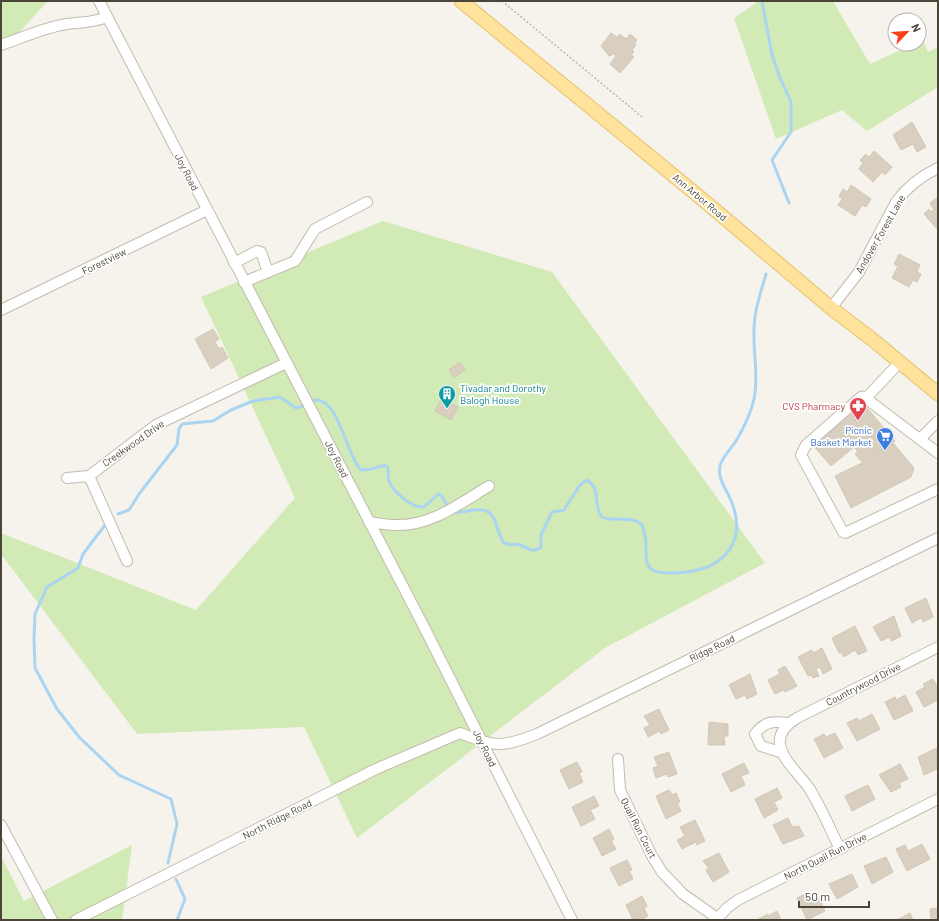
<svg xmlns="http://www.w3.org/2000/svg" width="939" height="921" font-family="Barlow,sans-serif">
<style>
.green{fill:#d2eab5}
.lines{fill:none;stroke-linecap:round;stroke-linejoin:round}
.stream{stroke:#a9d4f2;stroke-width:3}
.building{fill:#d8cfc1;stroke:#d3c7b4}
.minor-casing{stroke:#c2bbae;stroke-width:12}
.major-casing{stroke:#e6c16a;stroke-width:15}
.path{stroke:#c4b79f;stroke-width:1.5;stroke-dasharray:2 2;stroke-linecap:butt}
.minor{stroke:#fff;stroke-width:10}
.major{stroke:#ffe39c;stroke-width:13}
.labels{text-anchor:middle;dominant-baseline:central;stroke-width:3.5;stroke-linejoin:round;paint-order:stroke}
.street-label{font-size:10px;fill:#4b4439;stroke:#fff}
.culture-label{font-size:10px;fill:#0d838f;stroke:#fff;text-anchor:start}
.health-label{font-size:10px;fill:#be3a42;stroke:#fff;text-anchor:end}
.shop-label{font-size:10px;fill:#366cbe;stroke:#fff;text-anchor:end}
</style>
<rect width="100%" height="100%" fill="#f6f3ec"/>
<path class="green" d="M1,1H48L1,52Z
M759,1H833L870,64L914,44H919V42L923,40L928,52L938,47V87L867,131L842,110L776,139L734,18Z
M383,221L552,272L765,563L605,648L357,838L304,727L137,734L1,554V533L196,610L295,498L201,297Z
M132,845L122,920H1V856L24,901Z"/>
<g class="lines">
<path class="stream" d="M762,1L772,55L780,78L791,102V132L772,160L789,203
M451,512C464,515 484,502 493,517C498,525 498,535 504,543C510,546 515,543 520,545C528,548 533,554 541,547V535L552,512L564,510L580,485L587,480C602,489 592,505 602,517C614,523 632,514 642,525C655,553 627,579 686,572C724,568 747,542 732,503C728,491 717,480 720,466C722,457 731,449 736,441C743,429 751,413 754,399C759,376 753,353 754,330C754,311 761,292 766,274
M118,514L129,510L139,494L177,445L179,429L182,424L213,421L231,410L253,401L280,397L296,408C303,408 308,400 316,400C339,400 346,453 360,469C370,473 378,464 387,466C390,471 387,476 389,481C394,493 412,508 424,507L438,494L442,496L448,508
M105,525L83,554L78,568L47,587L35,614L34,639L35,668L57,709L80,738L119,775L171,799L177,824L168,863
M176,879L185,899L177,920"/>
</g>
<path class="building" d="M611,33L617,37L620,34L626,39L630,34L637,40L634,44L636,45L632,50L634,52L631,55L634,57L620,73L610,64L616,56L614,54L609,56L601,46Z
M912,122L926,147L917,152L913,144L901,150L893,135Z
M874,151L892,167L885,175L882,172L873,182L859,169L863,163L860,160L866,154L869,157Z
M851,185L871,199L866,207L862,205L855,216L838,205L842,199L839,196L843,189L847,192Z
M938,197V230L924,214L929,209L931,212L934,210L930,203Z
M899,254L920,265L917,272L921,274L917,282L913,280L909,287L892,278L898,266L894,264Z
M213,329L219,339L215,342L219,349L222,347L228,358L211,369L195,339Z
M460,362L465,370L454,378L449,370Z
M442,398L458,407L451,420L435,411Z
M861,401L895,441L862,462L855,454L858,452L854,447L831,466L811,443Z
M893,443L914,468L911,477L851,508L835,476L866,461Z
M926,598L933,617L923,622L921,618L912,623L905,608Z
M894,616L901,636L892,641L889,637L881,641L873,627Z
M855,626L867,651L858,655L855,650L844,657L841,652L839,653L832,638Z
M822,648L832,669L823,674L820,667L816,669L819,676L813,678L811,675L808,676L798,657L812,650L813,653Z
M785,666L797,686L785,692L783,690L775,694L768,680L780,674L778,670Z
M750,674L757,694L747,699L745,695L736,699L729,685Z
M933,679L938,688V700L924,707L916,692L925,687L923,684Z
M905,695L913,711L894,720L885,702L895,697L896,700Z
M659,709L669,730L661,734L660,731L648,737L644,728L650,725L644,716Z
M872,714L880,729L857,741L847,723L857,718L859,721Z
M709,722L728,724V736H724L725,745H708Z
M835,733L843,748L824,758L814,739L824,734L826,737Z
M937,748V769L924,775L918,757Z
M669,752L677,774L668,777L667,774L656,778L653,768L658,766L654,757Z
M577,762L582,772L579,773L583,782L569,789L560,770Z
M744,763L749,773L741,776L745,785L731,792L722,774Z
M900,764L908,779L899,783L901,787L891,792L879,775Z
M868,785L875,799L852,811L845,796Z
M777,788L782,798L774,802L778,810L764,818L755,799Z
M669,790L672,795L676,793L680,802L677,803L681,811L666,819L656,796Z
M594,796L599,806L590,810L595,819L581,826L572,807Z
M788,818L792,827L799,826L804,836L783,844L773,825Z
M695,820L705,841L697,845L696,842L682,849L677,840L685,836L680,827Z
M609,829L614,839L611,841L616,849L602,856L593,838Z
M922,844L930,859L907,871L896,849L905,845L908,851Z
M719,853L729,872L713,882L706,870L709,868L703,861Z
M886,857L893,872L872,884L864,866Z
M627,860L632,870L629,871L633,879L619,886L610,868Z
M852,874L858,887L837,899L829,884Z
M805,894L809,901L818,896L825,911L807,920L797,898Z
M642,896L647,906L644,908L648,916L641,920H633L626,905Z
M938,908V920H931L930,909Z
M777,911L781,920L758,919L768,914V916Z
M910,913L913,920H897Z"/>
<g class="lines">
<defs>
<path id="minor" d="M99,1L423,625L572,920
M1,45C22,38 45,27 67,24C81,22 93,23 107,17
M234,263L257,251L261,252L268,272
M244,282L295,261L315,229L367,202
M831,308L859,272L896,202C907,187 921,176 938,168
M1,310L207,210
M868,396L861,397L806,445L801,455L843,532L845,533L938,489
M868,396V400L938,453
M868,396L900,362
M920,439L938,421
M67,478L89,476
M369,522C377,523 386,525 394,525C430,527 459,504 489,486
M127,561L89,476L156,425L286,363
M783,753L761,746L755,734C765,721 773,721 788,723
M618,759L620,790L652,856L662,872L683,894L717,918
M1,825L52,920
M840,849C830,829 821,807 809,788C800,775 783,761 780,745C778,732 787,724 797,718L938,647
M76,920L376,769L460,733C496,747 501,748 537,734L938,538
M716,920L727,908L738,900L938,799"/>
<path id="major" d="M461,1L702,199L831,308L873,340L938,394"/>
</defs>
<use href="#minor" class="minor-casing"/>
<use href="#major" class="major-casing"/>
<path class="path" d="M502,1L642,117"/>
<use href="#minor" class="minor"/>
<use href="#major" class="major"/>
</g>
<defs>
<symbol id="building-pin" viewBox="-11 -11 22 30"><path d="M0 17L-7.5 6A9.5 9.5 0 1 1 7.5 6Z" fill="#0f9aa8" stroke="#fff"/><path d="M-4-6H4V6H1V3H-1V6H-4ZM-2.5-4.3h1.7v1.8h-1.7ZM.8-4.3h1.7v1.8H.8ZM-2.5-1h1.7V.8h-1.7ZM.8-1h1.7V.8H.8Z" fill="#fff"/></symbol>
<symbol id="pharmacy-pin" viewBox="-11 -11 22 30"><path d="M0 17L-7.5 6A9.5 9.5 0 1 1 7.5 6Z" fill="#e0444e" stroke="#fff"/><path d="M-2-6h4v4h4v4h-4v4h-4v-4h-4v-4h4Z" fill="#fff"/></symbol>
<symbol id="supermarket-pin" viewBox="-11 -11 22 30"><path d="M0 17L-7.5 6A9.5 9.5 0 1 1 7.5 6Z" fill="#3f7fe0" stroke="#fff"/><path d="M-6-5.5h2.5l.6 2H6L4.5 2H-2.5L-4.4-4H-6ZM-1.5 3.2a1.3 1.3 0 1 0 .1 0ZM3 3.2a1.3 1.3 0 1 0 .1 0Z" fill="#fff"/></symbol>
</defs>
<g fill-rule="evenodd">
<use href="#building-pin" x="437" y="384" width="20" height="27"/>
<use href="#pharmacy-pin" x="848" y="396" width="20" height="27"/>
<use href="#supermarket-pin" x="875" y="426" width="20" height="27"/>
</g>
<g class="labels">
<g class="street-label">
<text transform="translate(187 172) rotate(63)">Joy Road</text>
<text transform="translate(700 197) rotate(40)">Ann Arbor Road</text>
<text transform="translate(880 234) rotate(-60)">Andover Forest Lane</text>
<text transform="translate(104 261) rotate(-26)">Forestview</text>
<text transform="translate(133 443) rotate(-35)">Creekwood Drive</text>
<text transform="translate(337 459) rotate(63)">Joy Road</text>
<text transform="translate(712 648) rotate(-26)">Ridge Road</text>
<text transform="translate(863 684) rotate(-27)">Countrywood Drive</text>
<text transform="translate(485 748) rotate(64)">Joy Road</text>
<text transform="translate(277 819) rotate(-27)">North Ridge Road</text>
<text transform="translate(639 828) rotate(63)">Quail Run Court</text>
<text transform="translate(825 856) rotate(-27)">North Quail Run Drive</text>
</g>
<g class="culture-label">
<text x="460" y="388">Tivadar and Dorothy<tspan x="460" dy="12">Balogh House</tspan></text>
</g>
<g class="health-label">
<text x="845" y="406">CVS Pharmacy</text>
</g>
<g class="shop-label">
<text x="872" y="430">Picnic<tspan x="872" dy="12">Basket Market</tspan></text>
</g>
</g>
<rect width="939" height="921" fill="none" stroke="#4b4439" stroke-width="4"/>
<g transform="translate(907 32) rotate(65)"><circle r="19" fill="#ffffff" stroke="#b7b4b0"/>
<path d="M0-3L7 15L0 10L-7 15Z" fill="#fc3f1d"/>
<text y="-6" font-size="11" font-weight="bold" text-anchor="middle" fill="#4b4439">N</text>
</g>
<path d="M799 901v6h70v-6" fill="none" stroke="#4b4439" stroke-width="2"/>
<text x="805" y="901" font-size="12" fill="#4b4439" stroke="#ffffff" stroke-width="3" paint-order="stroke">50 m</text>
</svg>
